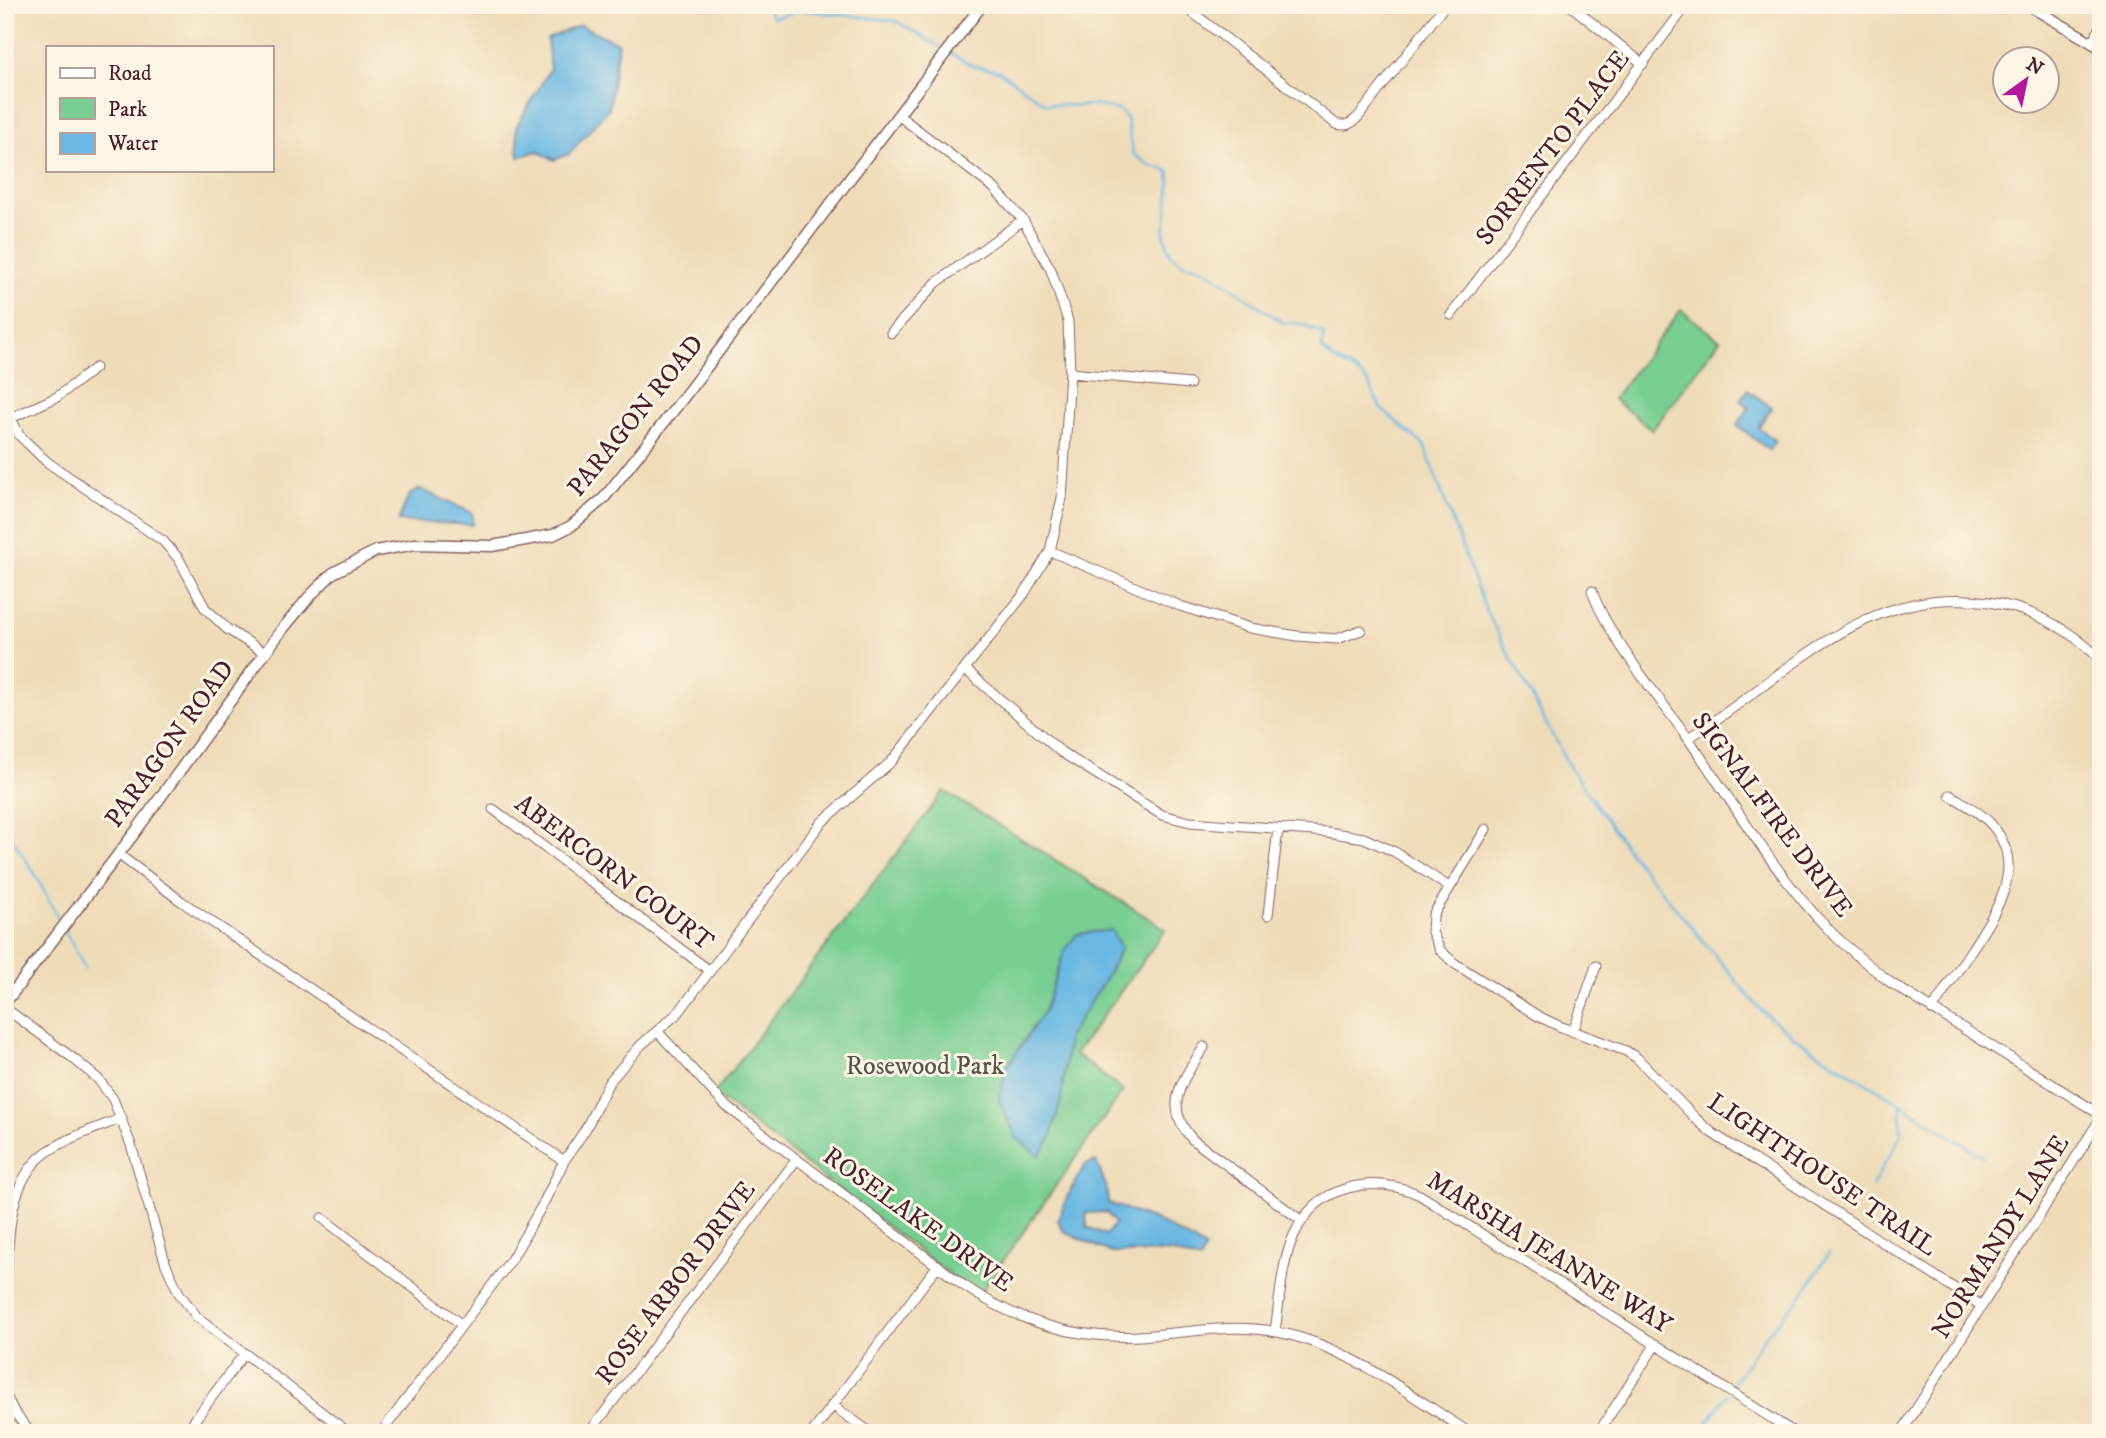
<svg xmlns="http://www.w3.org/2000/svg" width="2106" height="1438" font-family="'IM FELL DW Pica',serif">
<style>
.green{fill:#78ce93;stroke:#61765f;stroke-width:2}
.water{fill:#69b8e3;stroke:#5a6c87;stroke-width:2;fill-rule:evenodd}
.lines{fill:none;stroke-linecap:round;stroke-linejoin:round}
.stream{stroke:#69b8e3;stroke-width:2.5}
.minor-casing{stroke:#83615d;stroke-width:11}
.tertiary-casing{stroke:#83615d;stroke-width:13}
.minor{stroke:#fff;stroke-width:9}
.tertiary{stroke:#fff;stroke-width:10}
.labels{text-anchor:middle;dominant-baseline:central;stroke-width:6;stroke-linejoin:round;paint-order:stroke}
.street-label{font-size:26px;fill:#4a1f2b;stroke:#fcf5e5}
.park-label{font-size:26px;fill:#58544a;stroke:#fcf5e5}
</style>
<rect width="100%" height="100%" fill="#fcf5e5"/>
<filter id="ink" filterUnits="userSpaceOnUse"><feTurbulence type="fractalNoise" baseFrequency=".0143" numOctaves="2"/><feDisplacementMap in="SourceGraphic" scale="14" xChannelSelector="R" yChannelSelector="G"/><feConvolveMatrix kernelMatrix="1 2 1 2 8 2 1 2 1" color-interpolation-filters="sRGB"/></filter>
<filter id="wash" filterUnits="userSpaceOnUse"><feTurbulence type="fractalNoise" baseFrequency=".00686" numOctaves="4" result="noise"/><feDisplacementMap in="SourceGraphic" scale="28" xChannelSelector="R" yChannelSelector="G"/><feGaussianBlur stdDeviation="1.57" result="paint"/><feColorMatrix in="noise" values="0 0 0 0 0 0 0 0 0 0 0 0 0 0 0 0 0 1.4 0 .05"/><feComposite in="paint" operator="in"/></filter>
<g filter="url(#wash)">
<rect width="100%" height="100%" fill="#eedcb9"/>
<path class="green" d="M1681,310L1720,340L1652,430L1613,399Z
M944,791L1166,929L1075,1054L1123,1091L978,1296L714,1094Z"/>
<path class="water" d="M580,25L618,43L609,108L569,154L554,160L537,151L519,157L516,127L550,69L547,39Z
M1748,390L1772,408L1758,427L1775,441L1769,450L1737,425L1749,408L1740,400Z
M420,489L472,513L473,525L398,521L409,495Z
M1111,930L1121,948L1104,981L1068,1037L1061,1100L1050,1140L1039,1156L1016,1137L999,1100L1005,1070L1045,1009L1064,952L1077,934Z
M1096,1161L1106,1186L1108,1203L1157,1221L1205,1248L1200,1261L1171,1252L1112,1253L1064,1232L1058,1220L1068,1195L1085,1165ZM1106,1212L1115,1223L1106,1235L1087,1227L1086,1213Z"/>
<g class="lines">
<path class="stream" d="M765,5L773,18L802,10L896,21L945,50
M951,53L971,65L999,71L1046,104L1078,106L1094,105L1119,110L1127,119L1133,154L1149,165L1169,171L1170,186L1164,235L1171,255L1184,264L1205,269L1282,322L1301,324L1324,334L1322,349L1334,360L1354,370L1368,382L1381,409L1424,445L1486,611L1570,768L1630,853L1759,1008C1801,1047 1853,1073 1901,1104V1135L1872,1187
M5,828L35,874L62,925
M65,931L85,968
M1901,1104L1983,1157
M1730,1388L1766,1335L1803,1294L1829,1253
M1700,1433L1727,1394"/>
</g>
</g>
<g filter="url(#ink)">
<g class="lines">
<defs>
<path id="minor" d="M1183,5L1336,124C1347,127 1351,124 1359,116L1445,5
M1570,5L1643,64
M2092,43L2101,27
M1451,315L1687,5
M891,333L936,283L1023,220
M1070,373L1190,384
M5,405L19,435L47,462L163,541L179,559L205,608L227,629L265,653
M11,418L57,397L95,368
M1050,551L1180,606L1250,628L1297,636L1337,639L1361,630
M1592,591C1609,638 1655,692 1685,734C1731,799 1774,874 1830,931C1849,950 1870,966 1891,983L2101,1115
M966,670L1061,752L1162,815L1190,822L1327,832L1364,838L1395,852L1449,887
M1688,738C1787,678 1863,582 1989,602C2033,609 2070,629 2101,660
M493,809L710,971
M1486,829L1433,915L1432,932L1440,950L1454,963L1538,1016L1559,1026L1626,1051L1637,1058L1696,1119L1712,1133L1982,1306
M118,854L181,901L564,1161L544,1202L511,1260L381,1433
M1268,915L1278,829
M5,1008L74,1059L98,1079L113,1099L131,1145L166,1265L179,1293L197,1317L349,1433
M1932,1010C1946,988 1960,967 1974,946C1998,908 2028,864 1990,823C1979,811 1963,803 1950,795
M657,1031L725,1105L963,1285C1015,1321 1076,1340 1139,1336C1186,1333 1231,1323 1277,1332C1349,1346 1409,1395 1470,1433
M1573,1032L1596,966
M1204,1047C1183,1080 1161,1105 1193,1140L1302,1221
M564,1161L585,1130L609,1082L641,1045L679,1012L821,823L892,761L1024,594L1050,551L1062,498L1070,373L1068,321L1051,270L1023,220L994,188L898,115
M322,1218L462,1325
M5,1304C9,1256 2,1183 47,1152C69,1137 97,1128 122,1118
M1275,1331C1280,1300 1281,1264 1294,1235C1317,1184 1373,1174 1420,1195L1795,1433
M5,1394L14,1412L31,1433
M832,1405L871,1433
M185,1433L244,1354
M589,1433L797,1159
M812,1433L938,1265
M1598,1433L1656,1344
M1901,1433L2101,1118"/>
<path id="tertiary" d="M2028,5L2101,48
M5,1003L136,831L281,631L309,597L333,573L376,551L415,544L492,546L553,535L571,526L604,498L677,406L982,5"/>
</defs>
<use href="#minor" class="minor-casing"/>
<use href="#tertiary" class="tertiary-casing"/>
<use href="#minor" class="minor"/>
<use href="#tertiary" class="tertiary"/>
</g>
</g>
<g class="labels">
<g class="street-label">
<text transform="translate(1553 148) rotate(-53)">SORRENTO PLACE</text>
<text transform="translate(636 416) rotate(-51)">PARAGON ROAD</text>
<text transform="translate(170 744) rotate(-54)">PARAGON ROAD</text>
<text transform="translate(1772 815) rotate(53)">SIGNALFIRE DRIVE</text>
<text transform="translate(614 873) rotate(37)">ABERCORN COURT</text>
<text transform="translate(1822 1175) rotate(34)">LIGHTHOUSE TRAIL</text>
<text transform="translate(918 1220) rotate(36)">ROSELAKE DRIVE</text>
<text transform="translate(2001 1237) rotate(-58)">NORMANDY LANE</text>
<text transform="translate(1549 1253) rotate(32)">MARSHA JEANNE WAY</text>
<text transform="translate(676 1283) rotate(-53)">ROSE ARBOR DRIVE</text>
</g>
<g class="park-label">
<text x="925" y="1066">Rosewood Park</text>
</g>
</g>
<rect width="2106" height="1438" fill="none" stroke="#fcf5e5" stroke-width="28"/>
<rect x="46" y="46" width="228" height="126" fill="#fcf5e5" stroke="#b59f9b" stroke-width="2"/>
<rect x="60" y="68" width="35" height="10" fill="#ffffff" stroke="#b59f9b" stroke-width="2"/>
<text x="108" y="80" font-size="21" fill="#4a1f2b">Road</text>
<rect x="60" y="98" width="35" height="21" fill="#78ce93" stroke="#b59f9b" stroke-width="2"/>
<text x="108" y="116" font-size="21" fill="#4a1f2b">Park</text>
<rect x="60" y="133" width="35" height="21" fill="#69b8e3" stroke="#b59f9b" stroke-width="2"/>
<text x="108" y="150" font-size="21" fill="#4a1f2b">Water</text>
<g transform="translate(2026 80) rotate(33)"><circle r="33" fill="#fcf5e5" stroke="#b59f9b" stroke-width="2"/>
<path d="M0-5L12 26L0 18L-12 26Z" fill="#b5179e"/>
<text y="-10" font-size="19" font-weight="bold" text-anchor="middle" fill="#4a1f2b">N</text>
</g>
</svg>
